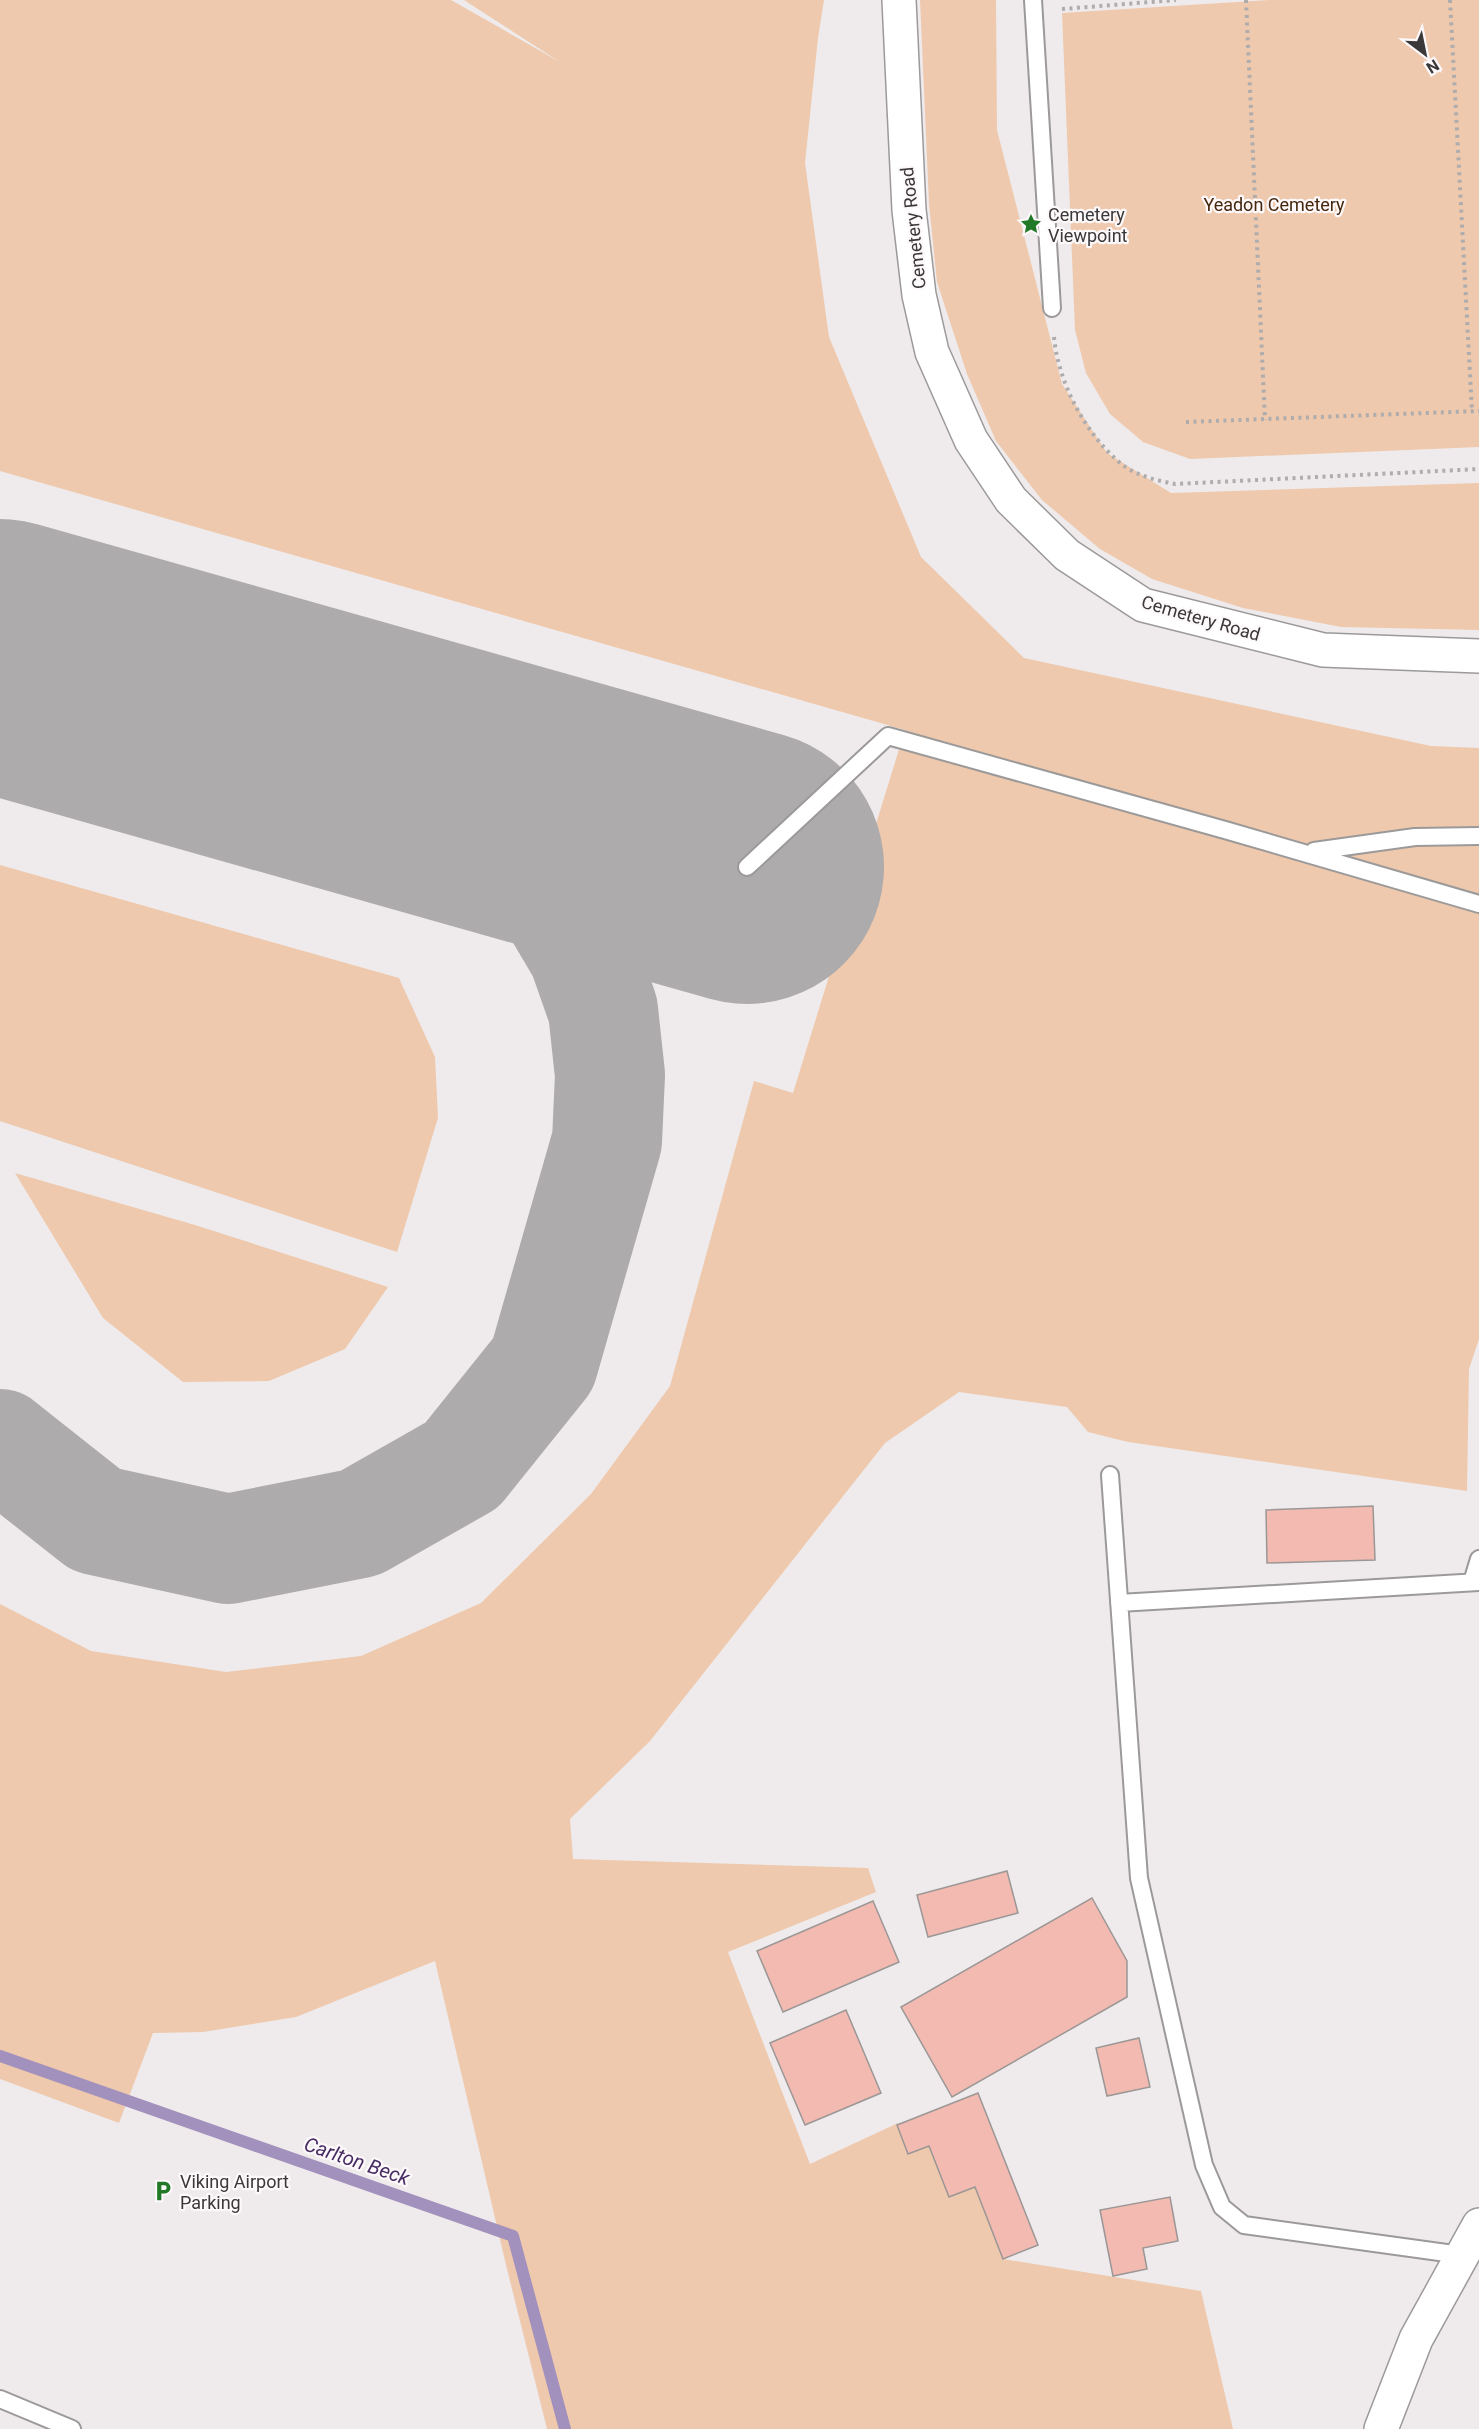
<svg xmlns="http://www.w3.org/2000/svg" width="1479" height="2429" font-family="Roboto,sans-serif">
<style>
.green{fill:#eec9ad}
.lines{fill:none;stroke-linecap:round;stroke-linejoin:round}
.stream{stroke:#a391bd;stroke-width:12}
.taxiway{stroke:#aeabac;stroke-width:110}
.runway{stroke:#aeabac;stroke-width:274}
.building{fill:#f2bab0;stroke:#9b9796;stroke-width:1.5}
.service-casing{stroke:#9c9999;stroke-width:20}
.tertiary-casing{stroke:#9c9999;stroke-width:36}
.path{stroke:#afacad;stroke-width:4;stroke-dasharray:3 4.5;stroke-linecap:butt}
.service{stroke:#fff;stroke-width:16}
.tertiary{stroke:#fff;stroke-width:33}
.labels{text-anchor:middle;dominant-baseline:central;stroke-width:4.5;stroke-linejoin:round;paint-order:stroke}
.park-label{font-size:18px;fill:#45270e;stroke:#fdf8f9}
.poi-label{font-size:18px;fill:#3a3839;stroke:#fdf8f9;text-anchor:start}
.street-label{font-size:18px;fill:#3a3839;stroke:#fdf8f9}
.water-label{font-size:20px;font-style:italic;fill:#472c64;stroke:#fdf8f9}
</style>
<rect width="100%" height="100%" fill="#efebec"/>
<path class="green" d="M0,0H451L560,62L464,0H824L818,38L805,163L829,337L921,557L1024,658L1431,746L1479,748V1339L1469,1369L1467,1491L1128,1442L1088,1432L1067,1407L959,1392L885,1443L650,1741L570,1819L573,1859L868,1868L876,1892L728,1952L810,2164L898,2123L908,2153L929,2146L975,2187L1003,2259L1201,2291L1233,2429H547L506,2265L435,1961L296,2017L203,2032L153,2033L119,2123L0,2079V1604L91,1651L226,1672L361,1656L481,1603L591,1494L670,1386L754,1081L793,1093L905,730L0,471Z
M920,0H996L997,130L1062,384L1107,453L1171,493L1479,483V630L1341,627L1243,608L1152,579L1100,549L1042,500L996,441L967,374L937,282L929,204Z
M1269,0H1479V447L1190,459L1143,442L1110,414L1086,373L1075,330L1062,13Z
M0,865L399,978L435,1057L438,1118L397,1252L0,1121Z
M15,1173L195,1225L388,1287L345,1349L269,1381L183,1382L103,1318Z"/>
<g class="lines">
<path class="stream" d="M0,2056L513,2236L565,2429"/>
<path class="taxiway" d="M0,1444L96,1520L228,1549L360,1523L462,1465L543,1364L607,1141L610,1075L603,1010L583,953L551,899L512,851L463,812L342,753"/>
<path class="runway" d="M0,656L747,867"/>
</g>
<path class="building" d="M1373,1506L1375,1560L1267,1563L1266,1510Z
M1007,1871L1018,1913L928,1937L917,1895Z
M1092,1898L1127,1961V1997L952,2097L901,2007Z
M873,1901L899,1962L783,2012L757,1951Z
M846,2010L881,2093L805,2125L770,2043Z
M1139,2038L1150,2087L1107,2096L1096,2048Z
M978,2093L1038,2245L1003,2259L975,2187L949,2197L929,2146L908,2154L897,2125Z
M1170,2197L1178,2241L1143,2248L1147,2269L1113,2276L1100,2210Z"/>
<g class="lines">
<defs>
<path id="service" d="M1033,0L1052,308
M1314,851L1415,837L1479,836
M747,867L888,736L1225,830L1479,904
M1110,1475L1139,1878L1204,2165L1222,2207L1244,2225L1461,2255
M1472,1582L1479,1559
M1119,1603L1479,1582
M0,2399L72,2429"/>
<path id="tertiary" d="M899,0L909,210L919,295L932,352L971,440L1011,500L1067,555L1143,605L1323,650L1479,656
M1381,2429L1416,2339L1479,2225"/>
</defs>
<use href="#service" class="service-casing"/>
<use href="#tertiary" class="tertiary-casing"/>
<path class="path" d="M1246,0L1265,420
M1450,0L1472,412
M1062,9L1176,0
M1054,337C1058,382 1085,433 1119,462C1135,476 1156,480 1175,484L1479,469
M1186,422L1479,411"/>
<use href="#service" class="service"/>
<use href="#tertiary" class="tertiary"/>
</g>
<defs>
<symbol id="sight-bare" viewBox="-9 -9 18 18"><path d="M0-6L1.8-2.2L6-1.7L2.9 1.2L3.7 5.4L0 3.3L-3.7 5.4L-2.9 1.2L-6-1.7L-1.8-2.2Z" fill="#217927" stroke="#fdf8f9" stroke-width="2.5" paint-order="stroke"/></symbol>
<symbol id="parking-bare" viewBox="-9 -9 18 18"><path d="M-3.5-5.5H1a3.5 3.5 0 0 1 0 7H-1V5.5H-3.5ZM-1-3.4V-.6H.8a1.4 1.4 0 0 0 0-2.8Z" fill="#217927" stroke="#fdf8f9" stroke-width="2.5" paint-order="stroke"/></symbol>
</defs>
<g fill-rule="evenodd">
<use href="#sight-bare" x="1016" y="209" width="30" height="30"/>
<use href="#parking-bare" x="148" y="2176" width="30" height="30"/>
</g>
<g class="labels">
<g class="park-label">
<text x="1274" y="204">Yeadon Cemetery</text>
</g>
<g class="poi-label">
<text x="1048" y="214">Cemetery<tspan x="1048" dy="21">Viewpoint</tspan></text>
<text x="180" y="2181">Viking Airport<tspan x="180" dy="21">Parking</tspan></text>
</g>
<g class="street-label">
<text transform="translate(913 228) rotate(-96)">Cemetery Road</text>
<text transform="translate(1201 618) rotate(16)">Cemetery Road</text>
</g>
<g class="water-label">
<text transform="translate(357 2161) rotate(19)">Carlton Beck</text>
</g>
</g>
<g transform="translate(1425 54) rotate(148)" stroke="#fdf8f9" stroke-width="4.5" paint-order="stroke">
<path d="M0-4.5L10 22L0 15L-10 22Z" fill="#3a3839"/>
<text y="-9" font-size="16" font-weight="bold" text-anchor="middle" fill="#3a3839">N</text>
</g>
</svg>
